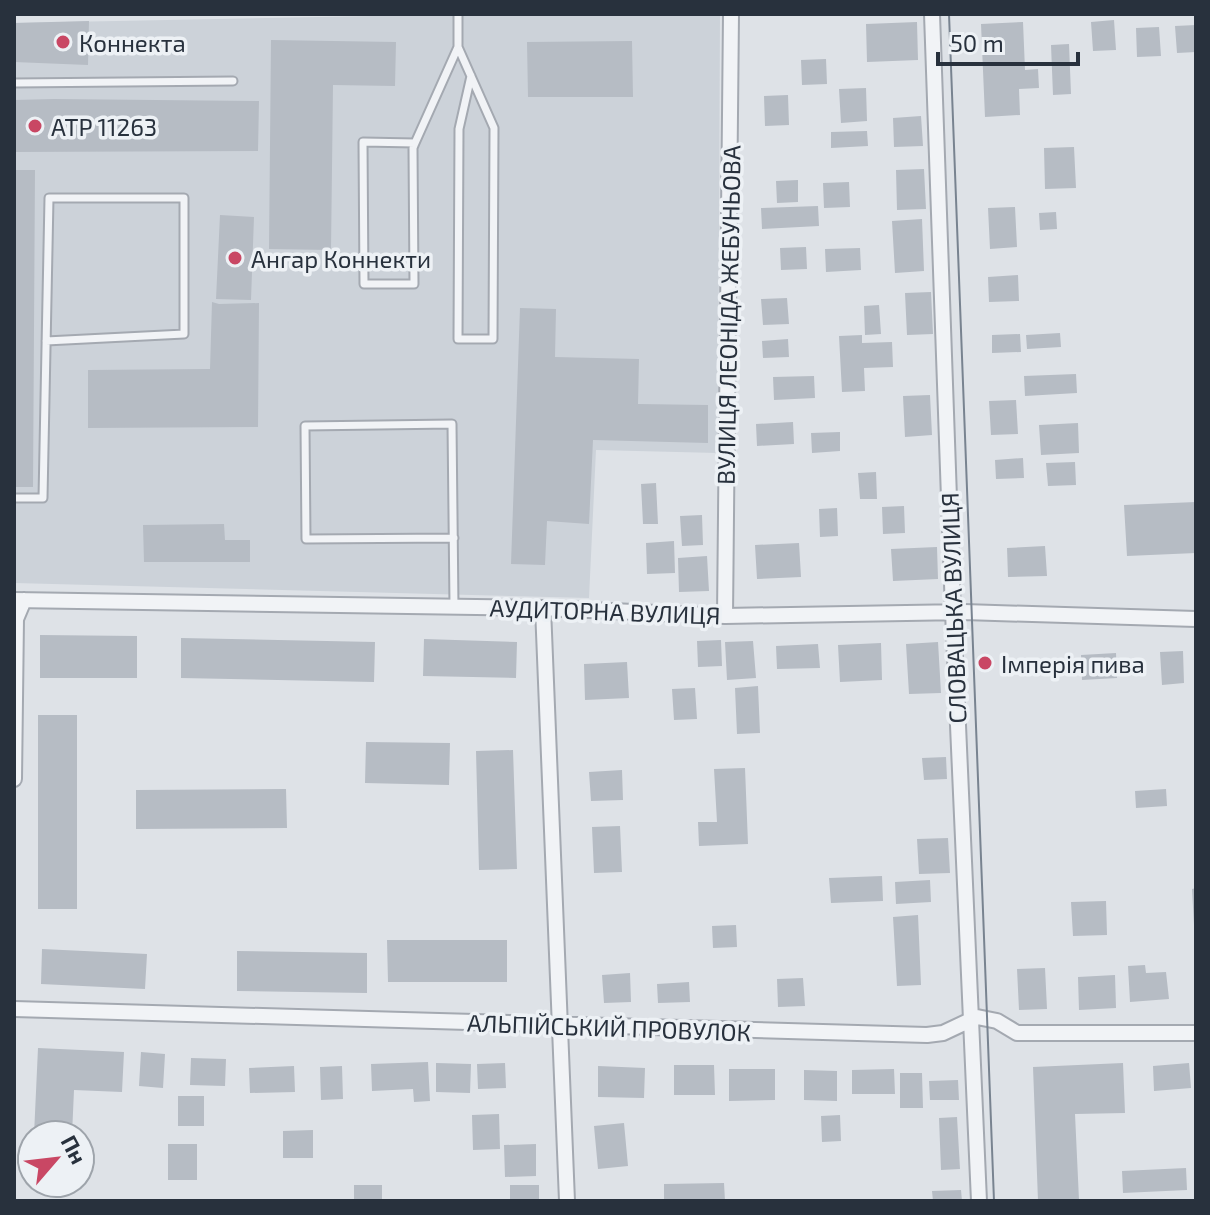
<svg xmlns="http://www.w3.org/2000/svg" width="1210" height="1215" font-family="'Exo 2',sans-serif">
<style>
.built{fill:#ccd2d9}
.building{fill:#b6bcc4}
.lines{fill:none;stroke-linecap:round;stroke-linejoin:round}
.lane-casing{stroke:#a4a9b1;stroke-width:11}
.street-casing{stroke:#a4a9b1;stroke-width:18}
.lane{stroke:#f1f3f6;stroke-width:7}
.street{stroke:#f1f3f6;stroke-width:14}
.tram{stroke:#788390;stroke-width:2}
.poi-dot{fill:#c94764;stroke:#edf1f5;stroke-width:3}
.labels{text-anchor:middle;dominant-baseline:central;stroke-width:7;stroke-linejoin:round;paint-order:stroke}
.poi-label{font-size:24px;fill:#28313d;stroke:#edf1f5;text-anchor:start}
.street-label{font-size:24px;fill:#28313d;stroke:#edf1f5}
</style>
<rect width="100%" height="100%" fill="#dee2e7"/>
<path class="built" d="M476,14H720L718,453L596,450L589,598L14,583V23Z"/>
<path class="building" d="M1114,20L1116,50L1093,51L1091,22Z
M89,21L88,65L14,62V23Z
M917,22L918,60L867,62L866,24Z
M1023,22L1025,70L1038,69L1039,88L1019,89L1020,115L985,117L981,24Z
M1196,25V52L1177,53L1175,26Z
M1159,27L1161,56L1137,57L1136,28Z
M271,40L396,42L395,86L333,85L331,250L269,249Z
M632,41L633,97H528L527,42Z
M1069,44L1071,94L1053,95L1051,45Z
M826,59L827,84L802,85L801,60Z
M866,88L867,121L841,123L839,89Z
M788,95L789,125L765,126L764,96Z
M54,99L259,101L258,151L14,152V100Z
M921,116L923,146L894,147L893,118Z
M867,131L868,146L831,148V132Z
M1074,147L1076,188L1045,189L1044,148Z
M924,169L926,209L897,210L896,170Z
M14,170H35L33,487H14Z
M798,180V202L777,203L776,181Z
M849,182L850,207L824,208L823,183Z
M818,206L819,226L762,229L761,208Z
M1015,207L1017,247L990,249L988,208Z
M1056,212L1057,229L1040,230L1039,213Z
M220,215L254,217L251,300L216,299Z
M922,219L924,271L895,273L892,221Z
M806,247L807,269L781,270L780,248Z
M860,248L861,270L826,272L825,249Z
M1018,275L1019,301L989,302L988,277Z
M931,292L933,334L907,335L905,293Z
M787,298L789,324L763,325L761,299Z
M212,302L219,304L259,303L258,427L88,428V370L210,369Z
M879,305L881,334L865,335L864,306Z
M520,308L556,309L555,357L639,359L638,404L708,405V443L593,440L589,524L547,521L545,565L511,564Z
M1060,333L1061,347L1027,349L1026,335Z
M1020,334L1021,352L992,353V335Z
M862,335V343L892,342L893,367L864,368L865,391L842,392L839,336Z
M788,339L789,357L763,358L762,341Z
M1076,374L1077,393L1025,396L1024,376Z
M814,376L815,398L774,400L773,377Z
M930,395L932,435L905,437L903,396Z
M1016,400L1018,434L991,435L989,401Z
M793,422L794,444L757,446L756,424Z
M1078,423L1079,453L1041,455L1039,425Z
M840,432V451L812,453L811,433Z
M1023,458L1024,478L996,479L995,460Z
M1075,462L1076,485L1048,486L1046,463Z
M876,472L877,499H860L858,473Z
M656,483L658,524H643L641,484Z
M1196,502V553L1127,556L1124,505Z
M904,506L905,533L883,534L882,507Z
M837,508L838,536L820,537L819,509Z
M702,515L703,545L682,546L680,516Z
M224,524L225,540H250V562H144L143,525Z
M674,541L675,573L647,574L646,543Z
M799,543L801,577L757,579L755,545Z
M1045,546L1047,576L1008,577L1007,548Z
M937,547L938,579L893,581L891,549Z
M707,556L709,591L679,592L678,558Z
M40,635L137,636V678H40Z
M181,638L375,642L374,682L181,678Z
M424,639L517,642L516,678L423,676Z
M721,640L722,666L698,667L697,641Z
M753,641L756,678L727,680L725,642Z
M938,642L941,693L909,694L906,644Z
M881,643L882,680L840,682L838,645Z
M818,644L820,668L777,669L776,646Z
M1183,651L1184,683L1162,685L1160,652Z
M1116,653L1117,678L1082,680L1081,655Z
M627,662L629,698L585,700L584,664Z
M758,686L760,733L737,734L735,688Z
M695,688L697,719L674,720L672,689Z
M38,715H77V909H38Z
M366,742L450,743L449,785L365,783Z
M513,750L517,869L479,870L476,751Z
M946,757L947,779L924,780L922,758Z
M745,768L748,844L699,846L698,822H717L714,769Z
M622,770L623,800L591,801L589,772Z
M286,789L287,828L136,829V790Z
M1166,789L1167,806L1136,808L1135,791Z
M620,826L622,872L594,873L592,827Z
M948,838L950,873L919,874L917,839Z
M882,876L883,901L831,903L829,878Z
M930,880L931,902L896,904L895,882Z
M1196,888V925H1194L1192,889Z
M1106,901L1107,935L1073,936L1071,902Z
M918,915L921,985L897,986L893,917Z
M736,925L737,947L713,948L712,926Z
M387,940H507V982H388Z
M42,949L147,954L145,989L41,984Z
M237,951L367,953V993L237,991Z
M1145,965L1146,973L1166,972L1169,999L1130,1002L1128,966Z
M1045,968L1047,1009L1019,1010L1017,969Z
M630,973L631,1002L604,1003L602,975Z
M1115,975L1116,1008L1079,1010L1078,977Z
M803,978L805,1006L778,1007L777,979Z
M689,982L690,1002L658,1003L657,984Z
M38,1048L124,1052L122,1092L74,1090L72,1135H34Z
M141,1052L165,1054L163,1088L139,1086Z
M191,1058L226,1059L225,1086L190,1085Z
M428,1062L430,1101L414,1102L413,1089L372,1091L371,1064Z
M436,1063L471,1064L470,1093L436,1092Z
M505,1063L506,1088L478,1089L477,1064Z
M1123,1063L1125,1113L1075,1114L1079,1200L1038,1201L1033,1067Z
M1189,1063L1191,1088L1154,1091L1153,1066Z
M674,1065H714L715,1095H674Z
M294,1066L295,1092L250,1093L249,1068Z
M342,1066L343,1099L321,1100L320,1067Z
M598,1066L645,1068L644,1098L598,1097Z
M729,1069H775V1100L729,1101Z
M894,1069L895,1094H852V1070Z
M804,1070L837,1071V1101L804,1100Z
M900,1073H922L923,1108H900Z
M958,1080L959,1100H930L929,1081Z
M178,1096H204V1126H178Z
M499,1114L500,1149L473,1150L472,1115Z
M840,1115L841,1141L822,1142L821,1116Z
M957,1117L960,1169L941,1170L939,1118Z
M624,1123L628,1166L598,1169L594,1126Z
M313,1130V1158H283V1131Z
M168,1144H197V1180H168Z
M536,1144V1176L505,1177L504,1145Z
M1186,1168L1187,1190L1123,1193L1122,1171Z
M724,1183L725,1201H664V1184Z
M354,1185H382V1201H354Z
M510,1185H539V1201H510Z
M961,1190L962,1201H933L932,1191Z"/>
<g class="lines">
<defs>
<path id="lane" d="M458,14V47L494,128L493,339H458L459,129L471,76
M14,83L233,81
M415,143L363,142L364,284H414L413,148L415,143L458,47
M14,498H43L49,198H184V334L46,341
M454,538L306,539L305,426L452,424L454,606"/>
<path id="street" d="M932,14L953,612L979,1201
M14,600L543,608L725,616L964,612L1196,619
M543,608L567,1201
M725,616L731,14
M14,779L16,619L24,600
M14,1009L927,1035L943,1033L977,1017L997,1021L1017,1033H1196"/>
</defs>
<use href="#lane" class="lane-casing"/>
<use href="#street" class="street-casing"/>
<use href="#lane" class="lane"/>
<use href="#street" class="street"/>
<path class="tram" d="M949,14L994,1201"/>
</g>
<g class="poi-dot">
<circle cx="63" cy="42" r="8"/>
<circle cx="35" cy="126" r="8"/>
<circle cx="235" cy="258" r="8"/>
<circle cx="985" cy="663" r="8"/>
</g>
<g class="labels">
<g class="poi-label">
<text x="79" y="42">Коннекта</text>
<text x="51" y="126">ATP 11263</text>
<text x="251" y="258">Ангар Коннекти</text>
<text x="1001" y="663">Імперія пива</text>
</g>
<g class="street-label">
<text transform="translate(728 315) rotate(-89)">ВУЛИЦЯ ЛЕОНІДА ЖЕБУНЬОВА</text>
<text transform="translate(953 608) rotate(-92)">СЛОВАЦЬКА ВУЛИЦЯ</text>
<text transform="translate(605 611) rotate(2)">АУДИТОРНА ВУЛИЦЯ</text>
<text transform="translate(609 1027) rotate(2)">АЛЬПІЙСЬКИЙ ПРОВУЛОК</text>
</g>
</g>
<rect width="1210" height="1215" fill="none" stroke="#28313d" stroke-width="32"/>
<g transform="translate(56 1159) rotate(62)"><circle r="38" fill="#edf1f5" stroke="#9ea4ab" stroke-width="2"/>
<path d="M0-6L14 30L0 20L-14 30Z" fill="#c94764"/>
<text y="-12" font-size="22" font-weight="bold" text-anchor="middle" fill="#28313d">Пн</text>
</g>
<path d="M938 52v12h140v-12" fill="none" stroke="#28313d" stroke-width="4"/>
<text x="950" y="52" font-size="24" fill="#28313d" stroke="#edf1f5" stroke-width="6" paint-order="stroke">50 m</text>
</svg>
